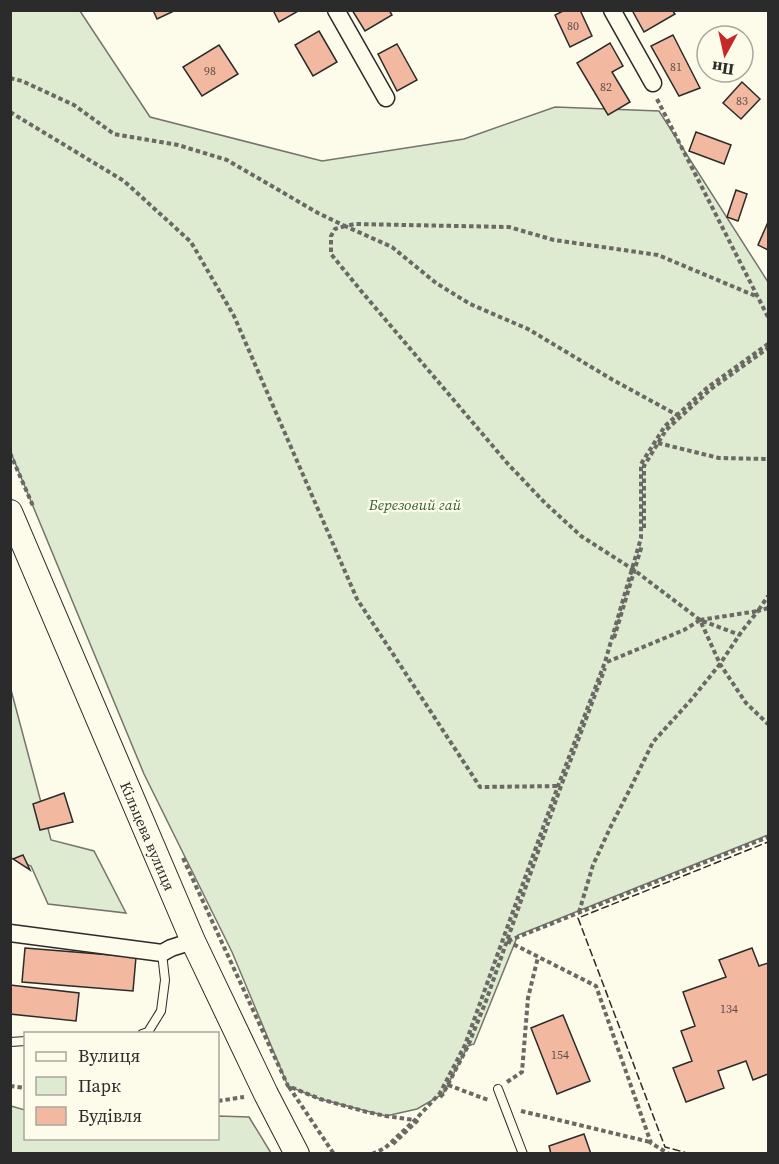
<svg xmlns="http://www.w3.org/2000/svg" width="779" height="1164" font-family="'Source Serif 4',serif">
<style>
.green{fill:#deebd1;stroke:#74746e;stroke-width:1.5}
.building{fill:#f2b8a0;stroke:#2b2b2b;stroke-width:1.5}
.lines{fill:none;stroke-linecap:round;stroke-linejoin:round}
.lane-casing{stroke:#2b2b2b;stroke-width:10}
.street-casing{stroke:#2b2b2b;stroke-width:19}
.secondary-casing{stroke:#2b2b2b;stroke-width:26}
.path{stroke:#6a6964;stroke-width:4;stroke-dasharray:4.5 3;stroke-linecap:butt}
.lane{stroke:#fdfbea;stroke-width:8}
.street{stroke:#fdfbea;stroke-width:16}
.secondary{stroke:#fdfbea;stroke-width:24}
.fence{stroke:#2b2b2b;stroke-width:1.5;stroke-dasharray:8 3;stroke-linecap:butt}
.labels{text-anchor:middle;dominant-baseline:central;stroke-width:4.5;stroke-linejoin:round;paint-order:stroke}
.number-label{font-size:12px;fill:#5d4e48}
.park-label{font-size:15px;font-style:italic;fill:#34623c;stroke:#fdfbea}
.street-label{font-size:15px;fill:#2b2b2b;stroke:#fdfbea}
</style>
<rect width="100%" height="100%" fill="#fdfbea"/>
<path class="green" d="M10,11H80L150,117L322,161L464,139L555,107L659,111L768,282V835L518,935L474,1044L468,1046L443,1094L417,1109L386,1116L320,1099L288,1086L232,952L144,774L11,453Z
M10,686L51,840L94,851L126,913L48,904L31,866L11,858Z
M11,1106L25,1110L26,1138H218V1116L249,1117L271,1153H11Z"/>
<path class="building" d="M153,10H176L157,19Z
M273,10H300L279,22Z
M352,10H389L392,15L365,31Z
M565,10H580L592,36L570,47L555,15Z
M632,10H672L675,14L644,32Z
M319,31L337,62L313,76L295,45Z
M673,35L700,88L679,96L651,46Z
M610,43L623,66L612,72L630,102L608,115L577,63Z
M397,44L417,80L397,91L378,54Z
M219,45L238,74L202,96L183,67Z
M742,82L760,99L741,119L723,103Z
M696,132L731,145L724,164L689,151Z
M736,190L747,194L738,221L727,217Z
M768,222V250L758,245Z
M64,793L73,822L40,830L33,804Z
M23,855L30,870L13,859Z
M25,948L136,957L133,991L22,982Z
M752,948L759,966L768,963V1074L753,1080L746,1061L718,1071L724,1088L686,1102L673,1068L692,1061L681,1031L695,1026L683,992L726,977L719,960Z
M10,985L79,993L76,1021L10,1014Z
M563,1015L590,1081L557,1094L531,1028Z
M584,1134L591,1154H551L549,1146Z"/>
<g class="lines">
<defs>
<path id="lane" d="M142,1034L148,1032L161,1011L165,980L162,953
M10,1042L26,1041
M498,1089L523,1154"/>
<path id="street" d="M336,10L386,98
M612,10L653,83
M10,933L162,953L171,948L193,941"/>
<g id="secondary">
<path id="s1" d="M10,512L193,941L266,1094L297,1154"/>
</g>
</defs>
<use href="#lane" class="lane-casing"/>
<use href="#street" class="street-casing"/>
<use href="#secondary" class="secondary-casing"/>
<path class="path" d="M10,78L22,81L74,105L114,134L178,145L227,160L318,213L345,226
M657,99L768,317
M10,112L124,181L191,242L234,316L357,599L480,787L560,786
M345,226L335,229L331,236V254L362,292L508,464L545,503L581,536L634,570L700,620L720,664L691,700L653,742L631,787L611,826L593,865L579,912
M679,416L613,380L528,329L470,304L436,283L392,247L345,226L355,224L509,227L554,240L658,255L758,297
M658,443L719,458L768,459
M10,453L33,506
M644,528V466L666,430L711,389L768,348
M768,608L758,611L742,631L720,664L746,703L768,724
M700,620L758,611L768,596
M614,638L642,545
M607,662L684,630L700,620L740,635
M183,858L288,1086L320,1099L367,1112L386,1116L414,1120
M507,941L596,986L651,1143L669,1154
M508,941L768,837
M507,1082L522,1072L528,998L538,957
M448,1085L488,1100
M10,1086L26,1088
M289,1087L334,1154
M440,1097L443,1094L468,1046L486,1001L561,786L605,668
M218,1101L244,1097
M521,1111L650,1142
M393,1144L418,1120
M372,1154L385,1148L415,1120L440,1093L465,1045L558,786L605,662L641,538V464L665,426L708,387L768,344"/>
<use href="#lane" class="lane"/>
<use href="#street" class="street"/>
<use href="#secondary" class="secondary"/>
<path class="fence" d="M691,1154L665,1147L578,918L768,842"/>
</g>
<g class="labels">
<g class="number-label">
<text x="573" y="26">80</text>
<text x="676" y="67">81</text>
<text x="210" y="71">98</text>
<text x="606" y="87">82</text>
<text x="742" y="101">83</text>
<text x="729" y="1009">134</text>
<text x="560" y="1055">154</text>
</g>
<g class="park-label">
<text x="415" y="504">Березовий гай</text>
</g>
<g class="street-label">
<text stroke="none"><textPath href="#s1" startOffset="352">Кільцева вулиця</textPath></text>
</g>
</g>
<rect width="779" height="1164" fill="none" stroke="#2b2b2b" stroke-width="24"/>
<rect x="24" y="1032" width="195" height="108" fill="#fdfbea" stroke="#a9a89e" stroke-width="1.5"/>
<rect x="36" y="1052" width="30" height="9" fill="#fdfbea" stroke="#a9a89e" stroke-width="1.5"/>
<text x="78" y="1062" font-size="18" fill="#2b2b2b">Вулиця</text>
<rect x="36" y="1077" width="30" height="18" fill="#deebd1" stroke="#a9a89e" stroke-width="1.5"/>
<text x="78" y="1092" font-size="18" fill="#2b2b2b">Парк</text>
<rect x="36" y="1107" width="30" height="18" fill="#f2b8a0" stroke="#a9a89e" stroke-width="1.5"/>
<text x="78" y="1122" font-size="18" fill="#2b2b2b">Будівля</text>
<g transform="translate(725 54) rotate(188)"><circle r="28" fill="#fdfbea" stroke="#a9a89e" stroke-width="1.5"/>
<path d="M0-4.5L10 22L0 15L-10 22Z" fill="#c62828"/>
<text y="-9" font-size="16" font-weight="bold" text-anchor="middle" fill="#2b2b2b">Пн</text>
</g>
</svg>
